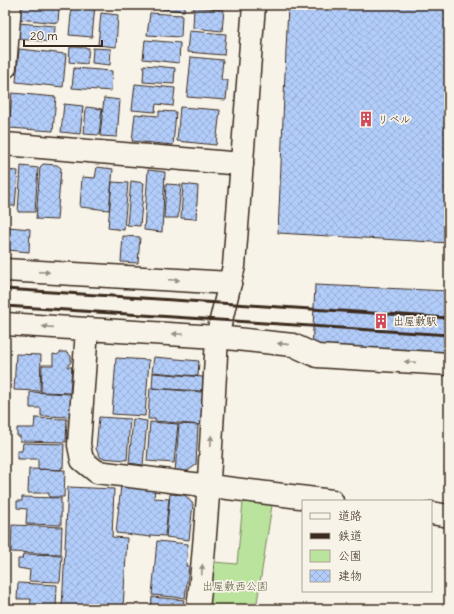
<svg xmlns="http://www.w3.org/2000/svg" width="454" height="614" font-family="Delius,'Klee One',sans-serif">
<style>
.green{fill:#bae39e;stroke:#7a865e}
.building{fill:url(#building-cross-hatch);stroke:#3b2a1e}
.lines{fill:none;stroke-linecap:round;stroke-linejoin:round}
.street-casing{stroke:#3b2a1e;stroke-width:25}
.secondary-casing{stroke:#3b2a1e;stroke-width:25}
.street{stroke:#f7f3e8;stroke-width:22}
.secondary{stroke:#f7f3e8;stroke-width:22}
.rail{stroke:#3b2a1e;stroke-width:3}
.oneway{fill:#998e83}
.labels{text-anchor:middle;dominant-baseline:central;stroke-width:3.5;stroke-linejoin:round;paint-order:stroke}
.poi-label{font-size:11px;fill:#3b2a1e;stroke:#f7f3e8;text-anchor:start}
.park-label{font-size:11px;fill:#5b583e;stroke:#f7f3e8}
</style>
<defs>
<pattern id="building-cross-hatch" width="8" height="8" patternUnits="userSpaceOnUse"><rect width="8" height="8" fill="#b2cdfa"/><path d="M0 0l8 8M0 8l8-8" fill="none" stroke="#9ab0d6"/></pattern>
</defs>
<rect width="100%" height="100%" fill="#f7f3e8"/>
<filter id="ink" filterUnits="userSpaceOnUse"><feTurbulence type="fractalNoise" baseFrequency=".025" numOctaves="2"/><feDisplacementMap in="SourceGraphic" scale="8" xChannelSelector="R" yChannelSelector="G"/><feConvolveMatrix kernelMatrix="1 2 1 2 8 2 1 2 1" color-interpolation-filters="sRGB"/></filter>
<g filter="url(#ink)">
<path class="green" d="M243,502L272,505L256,609H209L214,562L237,564Z"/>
<path class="building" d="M20,5L59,8L58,23L18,19Z
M72,5H95L92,37L69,35Z
M162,5H185L184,11L162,9Z
M288,5H449V243L278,233Z
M194,7L224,10L222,31L193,28Z
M101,13L118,15L116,47L98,45Z
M150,13L182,15L181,37L147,35Z
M18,23L55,26L54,42L17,39Z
M189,31L226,34L224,55L187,52Z
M145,40L180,43L179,63L143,59Z
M70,47L89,48L87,64L69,62Z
M93,48L111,49L110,65L92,63Z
M19,49L66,54L63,87L16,82Z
M191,57L223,60L221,80H228L226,100L187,97Z
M144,65L175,68L174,84L143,82Z
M74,68L112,71L111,91L72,88Z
M135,84L175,88L173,106L156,104L155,112L132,110Z
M12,93L56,97L53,131L9,128Z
M104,98L120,100L117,137L100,136Z
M64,104L83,106L80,134L61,132Z
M86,107L102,109L99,135L84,134Z
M180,107L220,110L216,145L177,141Z
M159,111L176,112L173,145L132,141L135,114L159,116Z
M43,164L57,165L61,168L57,220L36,219L40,167Z
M21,166L38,168L35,212H18Z
M97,167L113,169L109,210L80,207L82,177L95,178Z
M5,170L18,171L15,206H5Z
M148,170L165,172L162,232L144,230Z
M131,181L144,183L140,226L127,225Z
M112,182L128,183L124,230L108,228Z
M166,184L181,185L178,218H164Z
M183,184L198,186L196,219L181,218Z
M9,227L30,229L29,252L8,250Z
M123,236L140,237L138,263L121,262Z
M315,285L449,291V358L312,350Z
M61,352H67L71,356V362L67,367H72L70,393L41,392L42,365H53V354L57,355Z
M16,354L41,355L40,391L14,390Z
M154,357L199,361L198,376L152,372Z
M116,358L149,360L145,416L112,414Z
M153,373L203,377V390L201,389V391L152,388Z
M150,388L201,392V390H205L202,425L155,421V419H148Z
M30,392L71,394L70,417L41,416V408H30Z
M99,417L130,419L127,460L101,458L96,449Z
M35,418L67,419L66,442L20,441V436H17V428H34Z
M133,419L147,421L143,465L129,463Z
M150,422L178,424L174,463L147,461Z
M179,424L198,425L196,465L186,472H175Z
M23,443L64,444L63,468L62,467L61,470L38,469V459H17V451H22Z
M29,469L65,470L64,497H49V493H28Z
M121,485L155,489L154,498L169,499L165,536L151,535V537L116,533Z
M68,487L114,489L112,537L127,538L123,609H62Z
M170,494L185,495L193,504L189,540L166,537Z
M22,497L61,498V525L26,524L27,509L17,508V501H22Z
M12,525L62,527L61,554L11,552Z
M157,541L188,544L186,566H189L185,598L152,595Z
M23,554L62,555L60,582L29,581L30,570L18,568V559H22Z
M18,583L57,585L56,609H30L31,599H17Z
M152,597L184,600L183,609H151Z"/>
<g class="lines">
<defs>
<path id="street" d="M5,67L10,5
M5,144L242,164
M5,270L230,283
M5,324L217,337L293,345L317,356L449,364
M87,329L79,445L82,460L97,472L332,501
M431,513L449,516
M198,609C208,519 212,428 217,337"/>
<path id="secondary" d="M217,337L234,266L254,5"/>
</defs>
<use href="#street" class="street-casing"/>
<use href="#secondary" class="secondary-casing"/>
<use href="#street" class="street"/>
<use href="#secondary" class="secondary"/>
<path class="rail" d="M5,289L449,318
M5,306L449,335"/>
</g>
<defs><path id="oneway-solid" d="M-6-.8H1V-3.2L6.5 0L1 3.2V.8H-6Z"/></defs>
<g class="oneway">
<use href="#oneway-solid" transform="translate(44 272) rotate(3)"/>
<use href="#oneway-solid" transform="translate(174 280) rotate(3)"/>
<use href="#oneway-solid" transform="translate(48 327) rotate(-176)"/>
<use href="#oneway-solid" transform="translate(178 334) rotate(-177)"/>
<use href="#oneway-solid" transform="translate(283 344) rotate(-174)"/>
<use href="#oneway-solid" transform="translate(410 362) rotate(-176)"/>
<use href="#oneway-solid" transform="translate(211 441) rotate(-87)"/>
<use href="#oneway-solid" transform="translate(202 570) rotate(-85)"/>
</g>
</g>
<defs>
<symbol id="building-bare" viewBox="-9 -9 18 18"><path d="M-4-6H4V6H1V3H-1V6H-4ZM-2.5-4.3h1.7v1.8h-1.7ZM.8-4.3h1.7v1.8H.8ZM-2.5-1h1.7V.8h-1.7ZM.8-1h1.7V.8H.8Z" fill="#d1495b" stroke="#f7f3e8" stroke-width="2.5" paint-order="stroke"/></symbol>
</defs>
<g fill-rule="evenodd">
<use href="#building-bare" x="355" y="108" width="22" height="22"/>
<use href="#building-bare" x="370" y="310" width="22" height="22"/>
</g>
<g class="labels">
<g class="poi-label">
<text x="378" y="119">リベル</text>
<text x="393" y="321">出屋敷駅</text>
</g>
<g class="park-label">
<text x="235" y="586">出屋敷西公園</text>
</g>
</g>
<rect width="454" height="614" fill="none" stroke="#f7f3e8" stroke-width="20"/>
<rect x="10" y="10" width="434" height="594" fill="none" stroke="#3b2a1e" stroke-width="1.5" filter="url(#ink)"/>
<rect x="302" y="500" width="130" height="92" fill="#f7f3e8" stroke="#aca397"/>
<rect x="310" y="513" width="20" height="6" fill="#f7f3e8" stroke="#aca397"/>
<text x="338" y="520" font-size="12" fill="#3b2a1e">道路</text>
<rect x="310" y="533" width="20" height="6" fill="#3b2a1e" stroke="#aca397"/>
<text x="338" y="540" font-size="12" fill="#3b2a1e">鉄道</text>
<rect x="310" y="550" width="20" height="12" fill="#bae39e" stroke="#aca397"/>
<text x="338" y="560" font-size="12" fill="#3b2a1e">公園</text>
<rect x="310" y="570" width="20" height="12" fill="url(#building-cross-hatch)" stroke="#aca397"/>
<text x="338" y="580" font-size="12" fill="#3b2a1e">建物</text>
<path d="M24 40v6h78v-6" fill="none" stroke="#3b2a1e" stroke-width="2"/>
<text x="30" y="40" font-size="12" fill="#3b2a1e" stroke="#f7f3e8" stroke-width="3" paint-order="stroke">20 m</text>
</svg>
